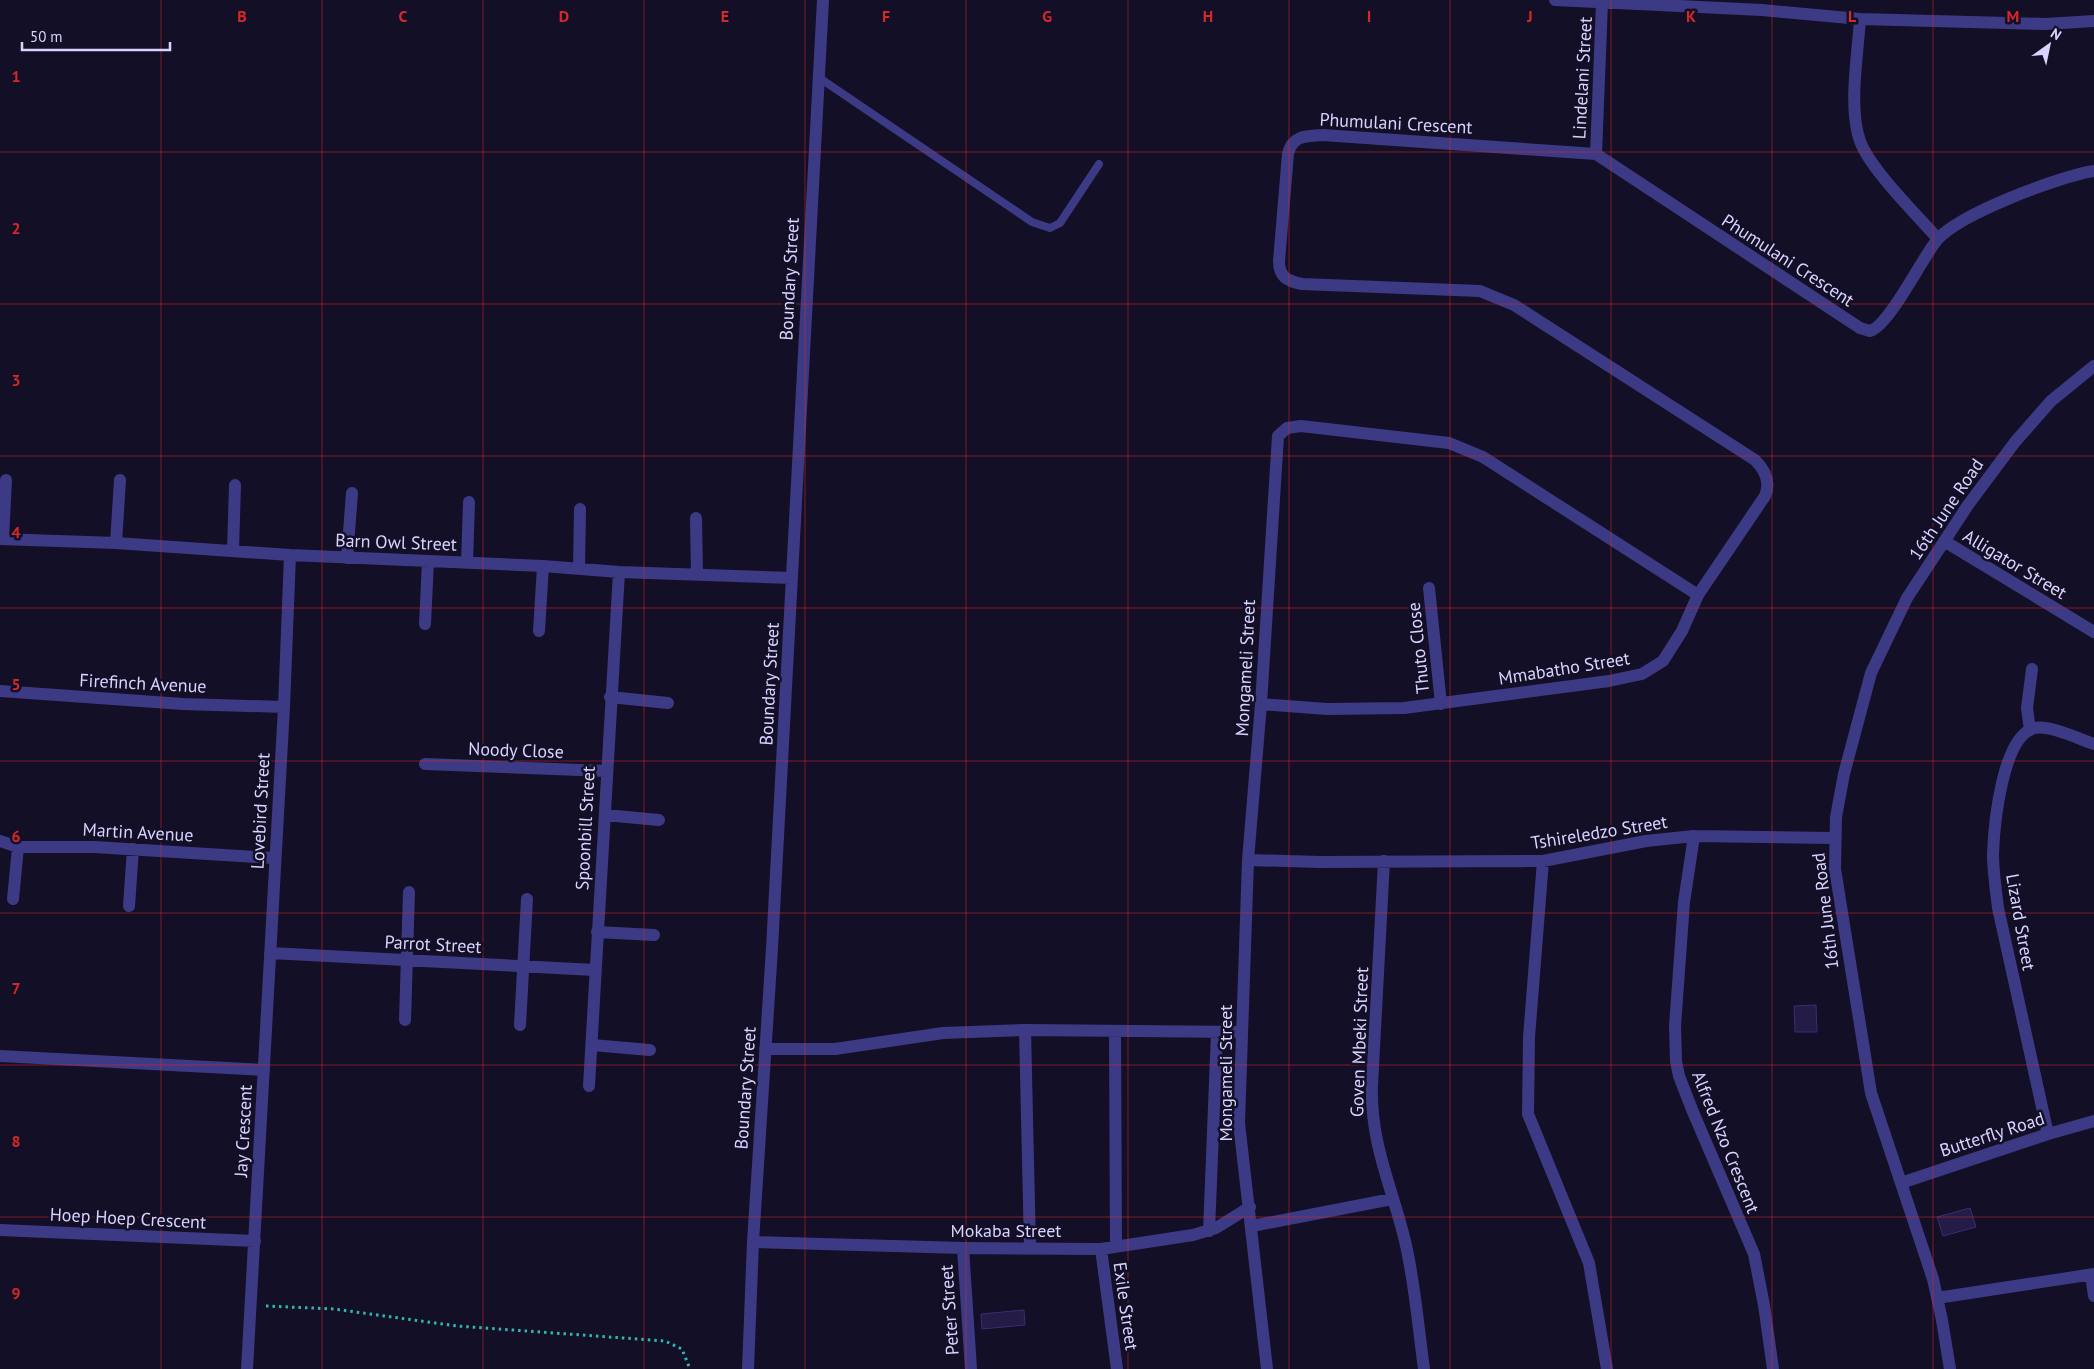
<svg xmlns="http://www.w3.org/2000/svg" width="2094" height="1369" font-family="'PT Sans',sans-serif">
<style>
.building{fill:#241b47;stroke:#3b2d73}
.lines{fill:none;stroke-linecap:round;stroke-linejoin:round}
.path{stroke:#2fb8b0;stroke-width:3;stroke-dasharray:2.5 4;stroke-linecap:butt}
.lane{stroke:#3d3a85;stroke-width:8}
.street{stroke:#3d3a85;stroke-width:12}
.grid{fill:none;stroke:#d62828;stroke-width:1;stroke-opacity:0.55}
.labels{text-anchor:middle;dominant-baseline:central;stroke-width:5;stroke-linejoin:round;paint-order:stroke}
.street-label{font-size:18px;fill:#d9d4ff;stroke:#130f26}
.grid-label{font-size:16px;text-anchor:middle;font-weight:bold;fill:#d62828;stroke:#130f26;stroke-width:5;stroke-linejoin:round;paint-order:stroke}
</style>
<rect width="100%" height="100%" fill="#130f26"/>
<path class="building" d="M1816,1005L1817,1032H1795L1794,1006Z
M1970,1208L1976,1227L1943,1236L1937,1217Z
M1024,1310L1025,1325L982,1329L981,1314Z"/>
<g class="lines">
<path class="path" d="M266,1306L334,1309L457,1326L665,1341L682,1349L690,1369"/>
<path class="lane" d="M818,77L1032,222L1050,228L1060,223L1099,164"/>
<path class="street" d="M1555,0L1762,10L1860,19L2046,24L2094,21
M1860,19C1858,54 1848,107 1860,141C1870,169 1917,215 1938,239
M1596,154L1602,3
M696,518L697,575
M0,539L116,543L290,555L543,566L619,572L792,578
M3,539L6,480
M1944,541L2094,632
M116,543L120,480
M233,551L235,485
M347,558L352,493
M467,563L469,502
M579,569L580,509
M1429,588L1441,704
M425,624L428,561
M539,631L543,566
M0,691L183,704L284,707
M610,697L668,703
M1261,704L1327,709L1404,708L1609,681L1642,674L1663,661L1682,631L1698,595L1765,496C1771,482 1765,470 1755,460L1514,305L1480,291L1302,284C1287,281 1279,277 1279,261L1288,154C1292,135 1307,136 1323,135L1596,154L1860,328L1870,331C1889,326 1922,258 1937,240C1959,214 2060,176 2094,171
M2030,730L2027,708L2032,669
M425,764L606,771
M605,815L659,820
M1694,836L1684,902L1675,1026L1676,1061L1679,1076L1693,1112L1754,1254L1764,1305L1773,1369
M0,841L18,847H94L274,858
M1248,860L1320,862L1543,861L1646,841L1694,836L1835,838
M1384,861L1372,1085C1370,1143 1392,1187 1405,1241C1415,1283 1418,1326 1424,1369
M1543,861L1529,1037L1528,1114L1589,1263L1607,1369
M13,899L18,847
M129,906L133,849
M597,932L654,935
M270,953L595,970
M405,1020L409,892
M520,1025L527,899
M1025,1030L1030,1248
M1115,1031L1116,1247
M592,1045L650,1050
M765,1049H835L943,1033L1025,1030L1241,1032
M0,1056L264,1070
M589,1086L619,572
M2048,1134L1998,908C1996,890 1993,872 1993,854C1994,826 2002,735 2035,728C2050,725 2079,739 2094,744
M1901,1183L2048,1134L2094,1121
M1252,1226L1392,1199
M0,1230L255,1241
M1209,1231L1217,1032
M753,1242L963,1248L1101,1249L1193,1235L1216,1228L1250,1207
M963,1248L971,1369
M1101,1249L1117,1369
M2091,1275L2094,1296
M1937,1298L2094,1274
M247,1369L284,707L290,555
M748,1369L753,1242L772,948L823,0
M1267,1369L1239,1123L1248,860L1261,704L1278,436L1287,428L1301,426L1449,443L1483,457L1698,595
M1950,1369L1942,1320L1933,1279L1871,1093L1835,869L1836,817L1844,774L1871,673L1907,598L1968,505L2015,442L2051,401L2094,366"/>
</g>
<path class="grid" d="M161,0V1369M322,0V1369M483,0V1369M644,0V1369M805,0V1369M966,0V1369M1128,0V1369M1289,0V1369M1450,0V1369M1611,0V1369M1772,0V1369M1933,0V1369M0,152H2094M0,304H2094M0,456H2094M0,608H2094M0,761H2094M0,913H2094M0,1065H2094M0,1217H2094"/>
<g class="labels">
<g class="street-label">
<text transform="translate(1582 78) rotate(-87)">Lindelani Street</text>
<text transform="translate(1396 123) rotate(3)">Phumulani Crescent</text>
<text transform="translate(1788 260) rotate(33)">Phumulani Crescent</text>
<text transform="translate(789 279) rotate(-87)">Boundary Street</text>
<text transform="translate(1946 509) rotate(-56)">16th June Road</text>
<text transform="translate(396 542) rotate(2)">Barn Owl Street</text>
<text transform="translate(2015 564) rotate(31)">Alligator Street</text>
<text transform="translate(1418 648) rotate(-96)">Thuto Close</text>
<text transform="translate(1245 668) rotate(-87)">Mongameli Street</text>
<text transform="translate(1564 668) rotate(-9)">Mmabatho Street</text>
<text transform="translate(143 683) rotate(3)">Firefinch Avenue</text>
<text transform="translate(769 684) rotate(-87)">Boundary Street</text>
<text transform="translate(516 750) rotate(2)">Noody Close</text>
<text transform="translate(260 811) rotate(-87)">Lovebird Street</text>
<text transform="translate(585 828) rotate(-87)">Spoonbill Street</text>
<text transform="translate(138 832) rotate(3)">Martin Avenue</text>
<text transform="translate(1599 832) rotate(-9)">Tshireledzo Street</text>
<text transform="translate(1825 911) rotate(-97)">16th June Road</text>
<text transform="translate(2021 922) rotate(80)">Lizard Street</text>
<text transform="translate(433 944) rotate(3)">Parrot Street</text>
<text transform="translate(1359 1042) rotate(-88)">Goven Mbeki Street</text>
<text transform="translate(1225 1073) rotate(-90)">Mongameli Street</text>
<text transform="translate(745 1088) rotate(-86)">Boundary Street</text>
<text transform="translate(243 1131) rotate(-87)">Jay Crescent</text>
<text transform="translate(1992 1134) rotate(-18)">Butterfly Road</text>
<text transform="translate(1726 1142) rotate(68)">Alfred Nzo Crescent</text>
<text transform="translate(128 1218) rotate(3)">Hoep Hoep Crescent</text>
<text x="1006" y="1230">Mokaba Street</text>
<text transform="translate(1126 1306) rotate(82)">Exile Street</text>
<text transform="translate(949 1310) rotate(-94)">Peter Street</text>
</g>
</g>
<g class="grid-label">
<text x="242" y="22">B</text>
<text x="403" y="22">C</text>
<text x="564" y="22">D</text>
<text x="725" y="22">E</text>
<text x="886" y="22">F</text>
<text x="1047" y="22">G</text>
<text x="1208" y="22">H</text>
<text x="1369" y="22">I</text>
<text x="1530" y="22">J</text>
<text x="1691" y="22">K</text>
<text x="1852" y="22">L</text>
<text x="2013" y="22">M</text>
<text x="16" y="82">1</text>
<text x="16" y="234">2</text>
<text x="16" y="386">3</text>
<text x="16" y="538">4</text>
<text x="16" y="690">5</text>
<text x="16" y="842">6</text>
<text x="16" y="994">7</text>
<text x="16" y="1147">8</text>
<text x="16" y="1299">9</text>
</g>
<g transform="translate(2049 45) rotate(33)" stroke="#130f26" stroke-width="4" paint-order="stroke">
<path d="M0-4L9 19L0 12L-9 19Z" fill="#d9d4ff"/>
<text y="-8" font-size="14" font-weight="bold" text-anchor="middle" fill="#d9d4ff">N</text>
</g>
<path d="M22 42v8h148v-8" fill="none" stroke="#d9d4ff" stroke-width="2.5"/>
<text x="30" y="42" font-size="15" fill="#d9d4ff" stroke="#130f26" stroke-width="4" paint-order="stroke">50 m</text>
</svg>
